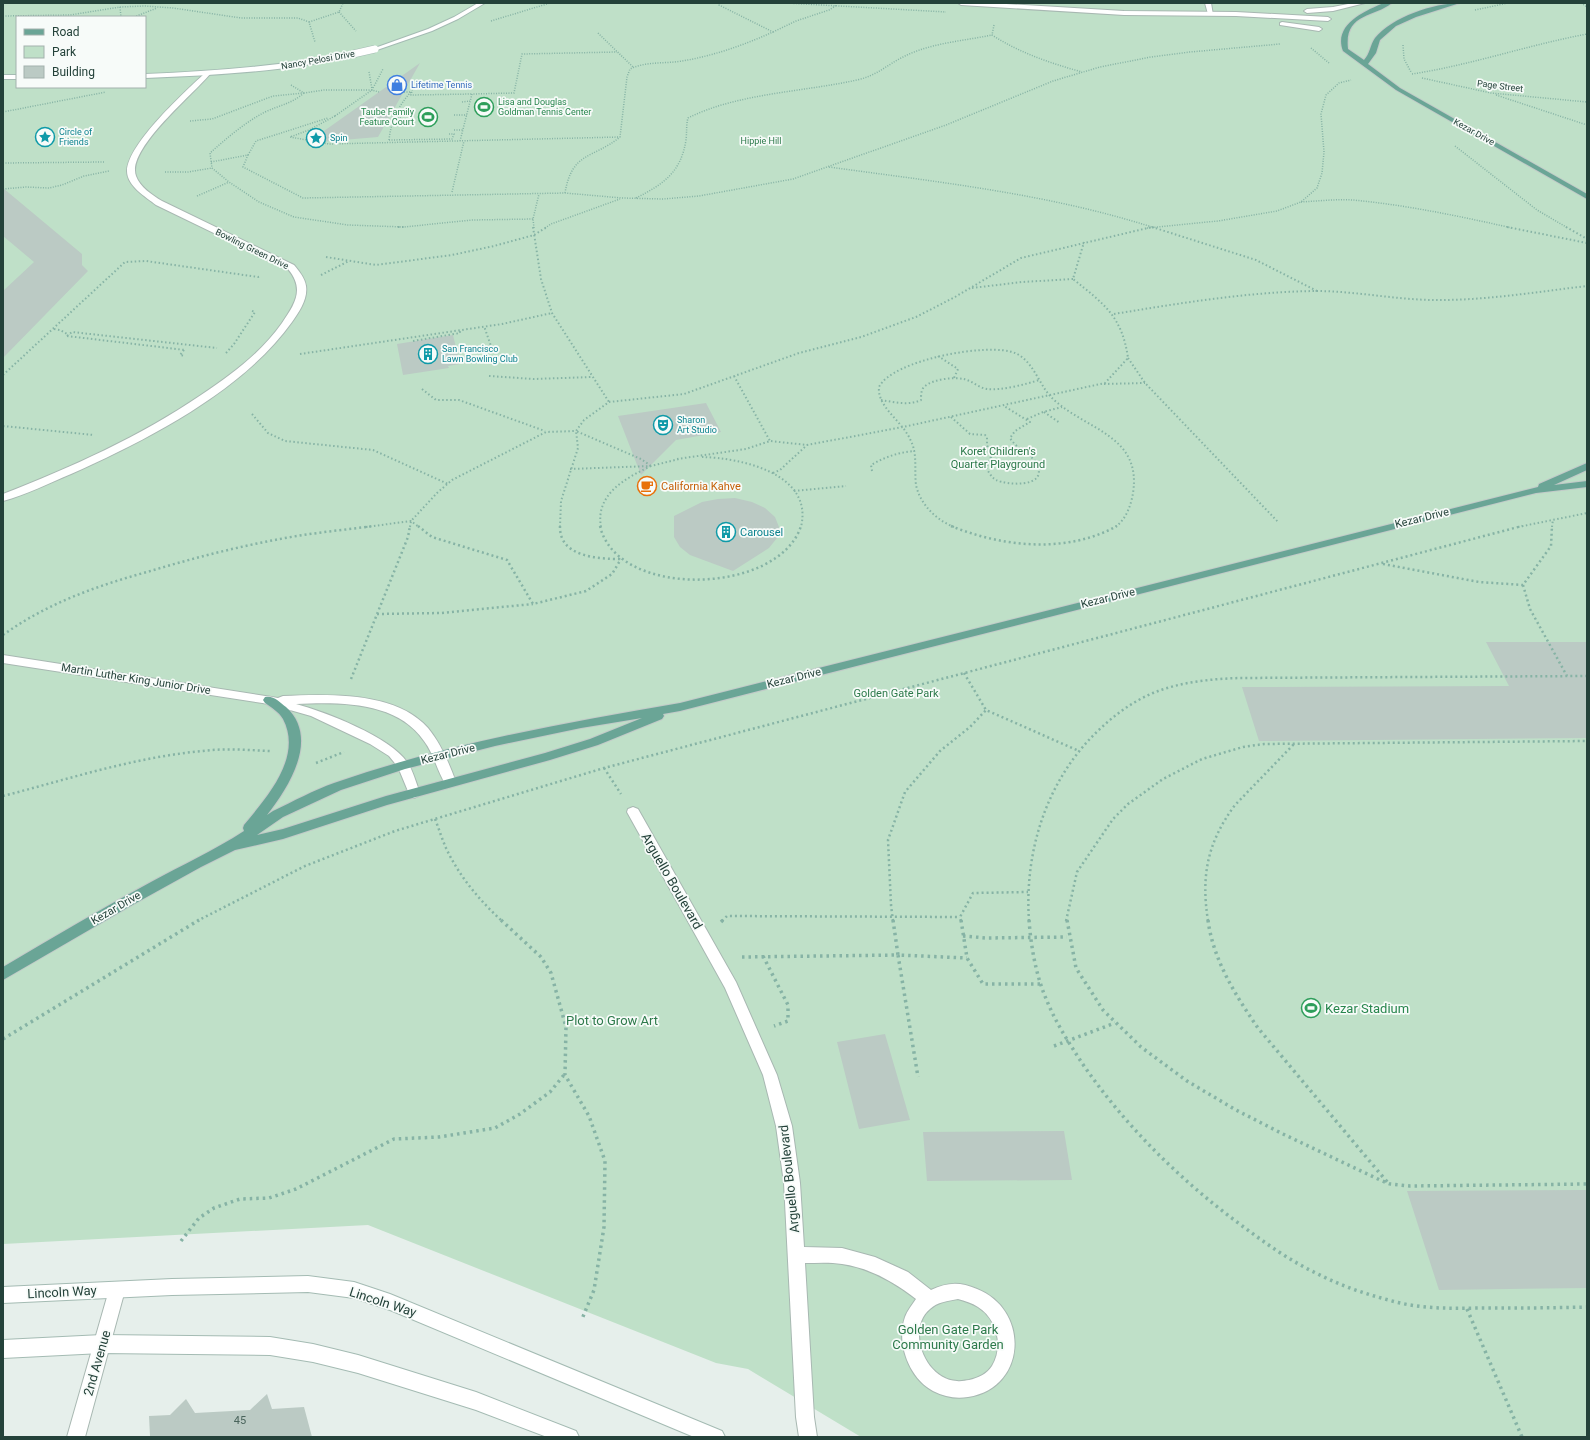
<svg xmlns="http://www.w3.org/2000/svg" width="1590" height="1440" font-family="Roboto,sans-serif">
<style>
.green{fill:#bfe0c8;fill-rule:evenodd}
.building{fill:#bbcac4}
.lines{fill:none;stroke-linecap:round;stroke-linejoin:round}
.lane-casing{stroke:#a8b8b2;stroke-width:2}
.street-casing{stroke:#a8b8b2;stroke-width:2}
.secondary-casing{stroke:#a4bbb3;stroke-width:2}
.primary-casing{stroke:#c2cac8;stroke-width:2}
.path-far3{stroke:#86b3a5;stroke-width:1.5;stroke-dasharray:1 1.5;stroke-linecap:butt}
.path-far2{stroke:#86b3a5;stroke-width:2;stroke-dasharray:1.5 2.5;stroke-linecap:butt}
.path-far1{stroke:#86b3a5;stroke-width:2.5;stroke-dasharray:2 3;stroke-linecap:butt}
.path{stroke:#86b3a5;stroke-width:3.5;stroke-dasharray:2.5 4;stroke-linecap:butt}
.lane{fill:#fff;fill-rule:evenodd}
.street{fill:#fff;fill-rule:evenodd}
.secondary{fill:#fff;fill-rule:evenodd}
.primary{fill:#6aa596;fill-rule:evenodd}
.secondary-bridge-casing{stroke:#a4bbb3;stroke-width:8;stroke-linecap:butt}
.secondary-bridge{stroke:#fff;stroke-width:7}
.labels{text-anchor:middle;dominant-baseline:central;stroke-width:3.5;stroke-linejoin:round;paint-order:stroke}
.far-street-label{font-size:9px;fill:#24423a;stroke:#f7fbf9}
.far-shop-label{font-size:9px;fill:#366cbe;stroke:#f7fbf9;text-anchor:start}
.far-leisure-label{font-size:9px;fill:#27864d;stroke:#f7fbf9;text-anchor:start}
.far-culture-label{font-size:9px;fill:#0d838f;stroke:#f7fbf9;text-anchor:start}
.far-park-label{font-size:9px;fill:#2d7a4b;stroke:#f7fbf9}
.park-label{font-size:11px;fill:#2d7a4b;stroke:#f7fbf9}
.food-label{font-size:11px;fill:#c56008;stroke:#f7fbf9;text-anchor:start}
.street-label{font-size:11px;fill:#24423a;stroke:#f7fbf9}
.culture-label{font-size:11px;fill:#0d838f;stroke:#f7fbf9;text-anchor:start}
.near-number-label{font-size:11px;fill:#4a645c}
.near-street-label{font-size:13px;fill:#24423a;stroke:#f7fbf9}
.near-leisure-label{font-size:13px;fill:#27864d;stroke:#f7fbf9;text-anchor:start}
.near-park-label{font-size:13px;fill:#2d7a4b;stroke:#f7fbf9}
</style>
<rect width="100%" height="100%" fill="#e6efeb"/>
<path class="green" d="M3,3H1587V1437H861L748,1369L716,1363L368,1225L3,1244ZM17,17H145V87H17Z"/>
<path class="building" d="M420,63L378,137L307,143Z
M3,188L82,254V265L88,271L3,358V291L34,262L3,236Z
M453,335L460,364L448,366L449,368L403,375L397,344Z
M706,403L721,432L676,440L641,475L618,416Z
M735,498L752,502L765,508L775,517L779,527L777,538L769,548L733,571L690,555L680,547L674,537V516L702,502L718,499Z
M1486,642H1587V738L1259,741L1242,687L1509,686Z
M885,1034L910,1120L859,1129L837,1042Z
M1064,1131L1072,1180L927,1181L923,1132Z
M1587,1190V1288L1439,1290L1407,1191Z
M267,1394L272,1409L304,1407L312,1437H149L150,1436L149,1416L170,1415L186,1399L195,1413L250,1410Z"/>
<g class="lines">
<defs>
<path id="lane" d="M1205,3H1211L1213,15L1208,14Z
M633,807L638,809L736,982L777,1075L792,1126L800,1183L804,1247L842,1248L875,1257L908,1272L931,1290C948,1282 960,1282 977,1289C1030,1310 1027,1388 968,1397C956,1399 945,1397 933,1391C909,1378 896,1343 905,1317C907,1311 912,1305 916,1299C894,1282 870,1268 842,1264C830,1262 817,1263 805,1263L814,1417L817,1437H799L796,1417L784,1183L776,1126L763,1075L725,988L627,812L628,809ZM958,1299C965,1301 972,1303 978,1307C997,1319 1004,1346 992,1366C987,1374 978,1378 969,1380C966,1380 961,1382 957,1381C926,1380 905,1330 930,1309C937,1302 948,1301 958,1299Z"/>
<path id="street" d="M958,3H990L1124,11L1236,12L1328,17L1331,19L1328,21L1236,16L1124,15L961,5Z
M1353,3H1365L1333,11L1307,13L1304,11L1307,9L1333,7Z
M1282,22L1319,27L1322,29L1319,31L1280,25V23Z
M206,72L211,73C195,93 126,149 136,176C140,187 152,195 162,201L294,265C299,271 305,278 306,286C308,299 299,312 292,322C243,391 147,440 71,474C49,483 26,495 3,501V494C72,467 139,437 201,395C231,375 261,353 282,323C295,304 305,289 288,269L156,205C146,197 127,186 127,171C128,143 186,91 206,72Z
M3,655L278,698L283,696C327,694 396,691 428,728C441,744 449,763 456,782L454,785L450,787L446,785C437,771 434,754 424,741C397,701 339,702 296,704C326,712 390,737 407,762C413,770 416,783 420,793L418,796L414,798L410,796L398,767L389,756L370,744L311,716L269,704L3,663Z
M117,1282L123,1284L125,1290L85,1437H67L109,1290L111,1284Z"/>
<path id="secondary" d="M478,3H485L458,19L432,31L377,50L372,49L428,29L454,17Z
M353,52L356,54L355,55C287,72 215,75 145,78V74C215,71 284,66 353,52Z
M3,75H17V79H3Z
M308,1276L354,1282L390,1294L722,1431L725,1437H694L390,1310L354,1298L308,1292L172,1295L3,1303V1287L172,1279Z
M102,1335L270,1337L313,1344L358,1355L476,1392L576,1431L579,1437H547L476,1410L358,1373L313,1362L270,1355L102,1353L3,1358V1340Z"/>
<path id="primary" d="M1384,3H1392C1373,18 1344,13 1348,49L1364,60C1370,54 1370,45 1375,38C1392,17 1434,3 1460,3L1416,17L1396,26L1380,40L1376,53L1368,64L1400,88L1587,194V199L1396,90L1343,51C1333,25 1364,11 1384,3Z
M1587,463V470L1554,485L1587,481V487L1536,493L680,711L663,714L664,716L662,719L598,745L550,760L387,805L283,839L235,850L201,867L127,908L3,980V967C52,938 101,909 151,882C182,865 215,850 244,831L243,828L244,825C267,797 303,757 283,719C279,712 271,707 265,703L263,700L265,697C273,695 280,702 286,707C320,738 289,787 267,815L273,811C294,801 314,790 334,783C446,744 563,723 680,703L1538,487L1539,484ZM642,718L590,739L545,753L386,796L283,829L257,835L283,817L341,790L405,769L495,746L581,728Z"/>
</defs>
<use href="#lane" class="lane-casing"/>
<use href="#street" class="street-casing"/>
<use href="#secondary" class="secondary-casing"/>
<use href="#primary" class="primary-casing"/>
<path class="path-far3" d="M786,3L946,12
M1581,3L1587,7
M120,7L121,17
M1475,10L1508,3
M339,12L356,31
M3,16L70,15L120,7L145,6L173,8L241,18H298L309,22L315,42
M134,17L157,8
M491,21L550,3
M309,22L339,12L343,3
M994,25L992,35C1020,53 1050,63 1082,72
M773,32L796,21L829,10L837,5
M598,33L633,67
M1403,45L1404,59L1411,72
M1311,48L1329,63
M369,72L372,89
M1412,74C1471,65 1528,45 1587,34
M1422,78L1491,93L1587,102
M291,85L304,93L324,90H372L379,92
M413,87L411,95L472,94
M404,92H411
M304,93C291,104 280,105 265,112C244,123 227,138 210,153L212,168L229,182L259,202L294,217L348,225L404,227L472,220L533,219
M1496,95L1587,125
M462,102L470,101
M3,112L106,92
M454,115H467
M335,116L309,130L290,137L329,144L620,137
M335,116L372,90L383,69
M395,118H401
M190,121L212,119L273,96L304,93
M454,130H463
M389,140L452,139L454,134H449
M389,140C391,121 398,106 411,92
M460,141L472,94L514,93L522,54L617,52
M1455,146L1537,210L1568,228
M248,155L256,141L328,118
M211,162L248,155L243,167L303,198L565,193L622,198L663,199L699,196L793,179L946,125L1053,81L1100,67L1151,57L1190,52L1280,44
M3,163L104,162
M829,167C938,182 1050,194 1155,228
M165,172H188L212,168
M3,189L26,187L49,188L62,185L84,176L109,171
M452,192L464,141
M565,193C572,151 593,159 620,137L627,77L630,69C647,61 664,64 682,61C713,56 744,45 773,32L719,5L720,3
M197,196L229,182
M636,198C664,184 681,172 686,140C687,132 686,125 688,118C738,93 803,92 857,80C876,76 887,65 903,57C930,43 963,41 992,35
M1301,202C1318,201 1336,199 1353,200C1406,205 1459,216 1512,228
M534,228L533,219L539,194
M545,228L551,224L620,199
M1147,228L1218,221L1277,211L1301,202L1317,188L1322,173L1324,152L1321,114L1326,95L1339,83L1351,80"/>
<path class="path-far2" d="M398,227H406
M533,227L541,279L552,313L609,402
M1152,227L1256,260L1317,291
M1507,227L1587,243
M1566,227L1587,239
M326,257L376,265L452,255L494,246L534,235L547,227
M321,275L349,261
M972,288L1022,282L1073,279
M1114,314C1181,303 1247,292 1315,291C1354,291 1392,299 1430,300C1483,301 1535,292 1587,286
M54,329L60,330L69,335
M67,336L72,332L217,348
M67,336L185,350
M413,341L460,333V330
M184,350L180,355L185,356
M226,353L234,344L255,312L250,310
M483,353L491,346L484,326
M300,354L502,324L552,313
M938,356L958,369L954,378
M1128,358L1145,383L1279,523
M3,375L125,262L146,261L258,277L261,276
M489,376L534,379L592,377
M734,376L770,441
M1104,384L1145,383
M422,389L436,400H459L545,431
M881,400C894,402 908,406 921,400C921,395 921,389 925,386C934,379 953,377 964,379C972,381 979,388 987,389C1000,391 1027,384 1039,380
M1044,412L1060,423
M252,414L268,433L285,441L373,450L448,484
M951,417L970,434L985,435L987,437V445L991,457L986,468C989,472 991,477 996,480C1007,485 1045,488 1038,467C1034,454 1017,450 1010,438L1015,431L1030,422L1004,406
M1027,419L1043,412L1062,407
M3,426L94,435
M702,457C740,458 814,473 801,527
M677,459L746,449L770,441L807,445L903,427L1105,383L1128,358C1122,316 1104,304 1073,279L1084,242
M570,469L651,466L679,459
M872,471L871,465C885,457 899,452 915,451
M773,473L780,470L807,445
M794,491L846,486
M366,527L411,521L419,527
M410,527L411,521L437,493L452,480L546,432L576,431L584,420L609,402L684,394L799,353L861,337L916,317L955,297L1021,258L1152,227
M560,527L561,501L578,448L576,431L641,459L651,466
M601,527C595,494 626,478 651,466
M954,527C936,520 920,504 916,485C914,468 918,454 910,439C902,421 877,407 879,387C892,360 989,342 1015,353C1034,361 1039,386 1053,399C1086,430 1142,435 1133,493C1131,505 1126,520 1115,527
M1518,527L1587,513
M1552,527L1553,519"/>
<path class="path-far1" d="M418,526L432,537L507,560L533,604L586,591L612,574L621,559
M560,526C559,557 598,559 621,559
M600,526C617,600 779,595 801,526
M951,526C1003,547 1066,554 1117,526
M1383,564L1479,582L1523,585L1551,546L1552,526
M1523,585L1530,609L1567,676
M377,614L441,613L533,604
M3,635C46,604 96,586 147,572C190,559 236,547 280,539C311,533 343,530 374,526
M964,673L986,710L1079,751
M351,679L408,537L410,526
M316,763L344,752
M604,768L621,794
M3,796C69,779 135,757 203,751C225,748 248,750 270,751
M435,819C439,829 442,839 446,848C459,876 480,901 502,921
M197,921L305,866L395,831L604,768L1522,526
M722,921L727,916L960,917
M893,921L891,905L888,840L905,792L940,751L970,727L986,710
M961,921L960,917L973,893L1028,892
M1029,921C1024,849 1048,776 1102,727C1117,713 1134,701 1153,693C1180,682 1210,679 1239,678L1587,676
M1066,921L1077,872L1113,819L1128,804L1163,779L1202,759L1243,747L1264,744L1587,741
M1208,921C1201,876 1207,843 1235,805L1294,744"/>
<path class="path" d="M501,920L541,957L551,973L566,1027L565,1075L589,1116L605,1161L604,1227L594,1290L582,1319
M893,920L898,955L967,958
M961,920L967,958L983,984H1041
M1029,920C1031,947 1036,976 1047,1001C1056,1023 1069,1043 1082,1063C1126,1127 1182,1182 1245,1228C1268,1245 1292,1262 1318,1274C1343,1287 1369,1295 1396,1302C1427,1310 1457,1308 1489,1308C1522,1308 1554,1308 1587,1307
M1067,920L1076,968L1103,1010L1141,1047L1187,1081L1236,1110L1283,1134L1380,1180L1390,1184L1410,1186L1587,1184
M1208,920C1213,960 1236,996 1258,1028L1388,1183
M721,922L723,920
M963,936L986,938L1067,937
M763,956L788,1005V1021L774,1026
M742,957L898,955L918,1077
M3,1039L199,920
M1054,1046L1115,1023
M181,1241L199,1218L214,1208L240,1199L269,1198L296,1189L394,1139L439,1137L495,1128L520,1114L550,1092L564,1075
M1467,1309L1522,1437"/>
<use href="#lane" class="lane"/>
<use href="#street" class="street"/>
<use href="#secondary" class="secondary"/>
<use href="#primary" class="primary"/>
<defs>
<path id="secondary-bridge" d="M353,54L375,49"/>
</defs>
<use href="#secondary-bridge" class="secondary-bridge-casing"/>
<use href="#secondary-bridge" class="secondary-bridge"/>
</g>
<defs>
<symbol id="shop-ring" viewBox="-11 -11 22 22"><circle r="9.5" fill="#f7fbf9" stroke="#3f7fe0" stroke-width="1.5"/><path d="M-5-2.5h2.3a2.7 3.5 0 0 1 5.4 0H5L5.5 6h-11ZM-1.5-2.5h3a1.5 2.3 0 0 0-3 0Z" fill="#3f7fe0"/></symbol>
<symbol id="stadium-ring" viewBox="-11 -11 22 22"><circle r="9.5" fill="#f7fbf9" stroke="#2e9e5b" stroke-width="1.5"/><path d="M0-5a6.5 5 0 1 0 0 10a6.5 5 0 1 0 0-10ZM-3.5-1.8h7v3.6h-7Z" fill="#2e9e5b"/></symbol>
<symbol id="sight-ring" viewBox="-11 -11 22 22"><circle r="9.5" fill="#f7fbf9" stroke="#0f9aa8" stroke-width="1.5"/><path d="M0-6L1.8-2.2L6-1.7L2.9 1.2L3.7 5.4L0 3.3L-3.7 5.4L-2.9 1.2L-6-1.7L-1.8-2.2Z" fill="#0f9aa8"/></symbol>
<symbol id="building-ring" viewBox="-11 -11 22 22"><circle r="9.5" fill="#f7fbf9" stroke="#0f9aa8" stroke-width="1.5"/><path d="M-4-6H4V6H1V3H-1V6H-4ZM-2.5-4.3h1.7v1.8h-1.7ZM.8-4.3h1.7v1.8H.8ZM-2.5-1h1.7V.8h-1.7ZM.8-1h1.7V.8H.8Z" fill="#0f9aa8"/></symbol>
<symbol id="theatre-ring" viewBox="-11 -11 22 22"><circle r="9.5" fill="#f7fbf9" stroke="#0f9aa8" stroke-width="1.5"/><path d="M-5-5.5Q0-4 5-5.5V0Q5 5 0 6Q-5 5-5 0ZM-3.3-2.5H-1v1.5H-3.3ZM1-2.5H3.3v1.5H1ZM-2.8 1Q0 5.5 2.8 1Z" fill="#0f9aa8"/></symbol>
<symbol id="cafe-ring" viewBox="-11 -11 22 22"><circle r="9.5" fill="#f7fbf9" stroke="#e8710a" stroke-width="1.5"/><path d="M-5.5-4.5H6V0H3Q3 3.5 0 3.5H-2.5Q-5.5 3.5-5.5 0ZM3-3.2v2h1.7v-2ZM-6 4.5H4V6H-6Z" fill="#e8710a"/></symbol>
</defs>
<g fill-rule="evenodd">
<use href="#shop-ring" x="386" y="74" width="22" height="22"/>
<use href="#stadium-ring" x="473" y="96" width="22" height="22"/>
<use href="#stadium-ring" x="417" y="106" width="22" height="22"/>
<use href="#sight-ring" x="34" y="126" width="22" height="22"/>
<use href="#sight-ring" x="305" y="127" width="22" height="22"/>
<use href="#building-ring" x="417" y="343" width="22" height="22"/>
<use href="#theatre-ring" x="652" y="414" width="22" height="22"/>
<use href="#cafe-ring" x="636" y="475" width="22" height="22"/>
<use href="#building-ring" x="715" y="521" width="22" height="22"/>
<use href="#stadium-ring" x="1300" y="997" width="22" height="22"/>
</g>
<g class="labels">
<g class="far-street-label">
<text transform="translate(318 60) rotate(-10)">Nancy Pelosi Drive</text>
<text transform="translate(1500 86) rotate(7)">Page Street</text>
<text transform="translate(1474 132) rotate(29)">Kezar Drive</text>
<text transform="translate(252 249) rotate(26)">Bowling Green Drive</text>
</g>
<g class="far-shop-label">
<text x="411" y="85">Lifetime Tennis</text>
</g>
<g class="far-leisure-label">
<text x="498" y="102">Lisa and Douglas<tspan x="498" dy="10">Goldman Tennis Center</tspan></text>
<text x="414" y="112" text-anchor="end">Taube Family<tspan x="414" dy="10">Feature Court</tspan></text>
</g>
<g class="far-culture-label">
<text x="59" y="132">Circle of<tspan x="59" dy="10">Friends</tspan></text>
<text x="330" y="138">Spin</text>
<text x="442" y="349">San Francisco<tspan x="442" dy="10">Lawn Bowling Club</tspan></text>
<text x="677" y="420">Sharon<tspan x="677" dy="10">Art Studio</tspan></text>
</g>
<g class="far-park-label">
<text x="761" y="141">Hippie Hill</text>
</g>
<g class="park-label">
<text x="998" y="451">Koret Children's<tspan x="998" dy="13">Quarter Playground</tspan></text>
<text x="896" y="693">Golden Gate Park</text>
</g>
<g class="food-label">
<text x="661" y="486">California Kahve</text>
</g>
<g class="street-label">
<text transform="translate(1422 518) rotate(-14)">Kezar Drive</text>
<text transform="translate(1108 598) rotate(-14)">Kezar Drive</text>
<text transform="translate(794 678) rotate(-14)">Kezar Drive</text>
<text transform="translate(136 679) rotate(9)">Martin Luther King Junior Drive</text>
<text transform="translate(448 754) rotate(-14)">Kezar Drive</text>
<text transform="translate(116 908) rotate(-30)">Kezar Drive</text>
</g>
<g class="culture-label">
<text x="740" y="532">Carousel</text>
</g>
<g class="near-number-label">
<text x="240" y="1420">45</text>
</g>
<g class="near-street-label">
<text transform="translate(672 881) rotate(60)">Arguello Boulevard</text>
<text transform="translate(789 1179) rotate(-96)">Arguello Boulevard</text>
<text transform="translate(62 1292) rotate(-3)">Lincoln Way</text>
<text transform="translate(383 1302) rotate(18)">Lincoln Way</text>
<text transform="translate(97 1363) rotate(-74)">2nd Avenue</text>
</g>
<g class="near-leisure-label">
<text x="1325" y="1008">Kezar Stadium</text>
</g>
<g class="near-park-label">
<text x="612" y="1020">Plot to Grow Art</text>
<text x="948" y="1329">Golden Gate Park<tspan x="948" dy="15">Community Garden</tspan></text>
</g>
</g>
<rect width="1590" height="1440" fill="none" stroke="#24423a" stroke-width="8"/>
<rect x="16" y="16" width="130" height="72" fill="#f7fbf9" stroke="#a3b1ad"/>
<rect x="24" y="29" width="20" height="6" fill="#6aa596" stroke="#a3b1ad"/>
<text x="52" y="36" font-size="12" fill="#24423a">Road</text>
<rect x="24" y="46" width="20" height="12" fill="#bfe0c8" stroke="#a3b1ad"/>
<text x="52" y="56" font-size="12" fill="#24423a">Park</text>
<rect x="24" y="66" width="20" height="12" fill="#bbcac4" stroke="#a3b1ad"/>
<text x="52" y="76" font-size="12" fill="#24423a">Building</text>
</svg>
